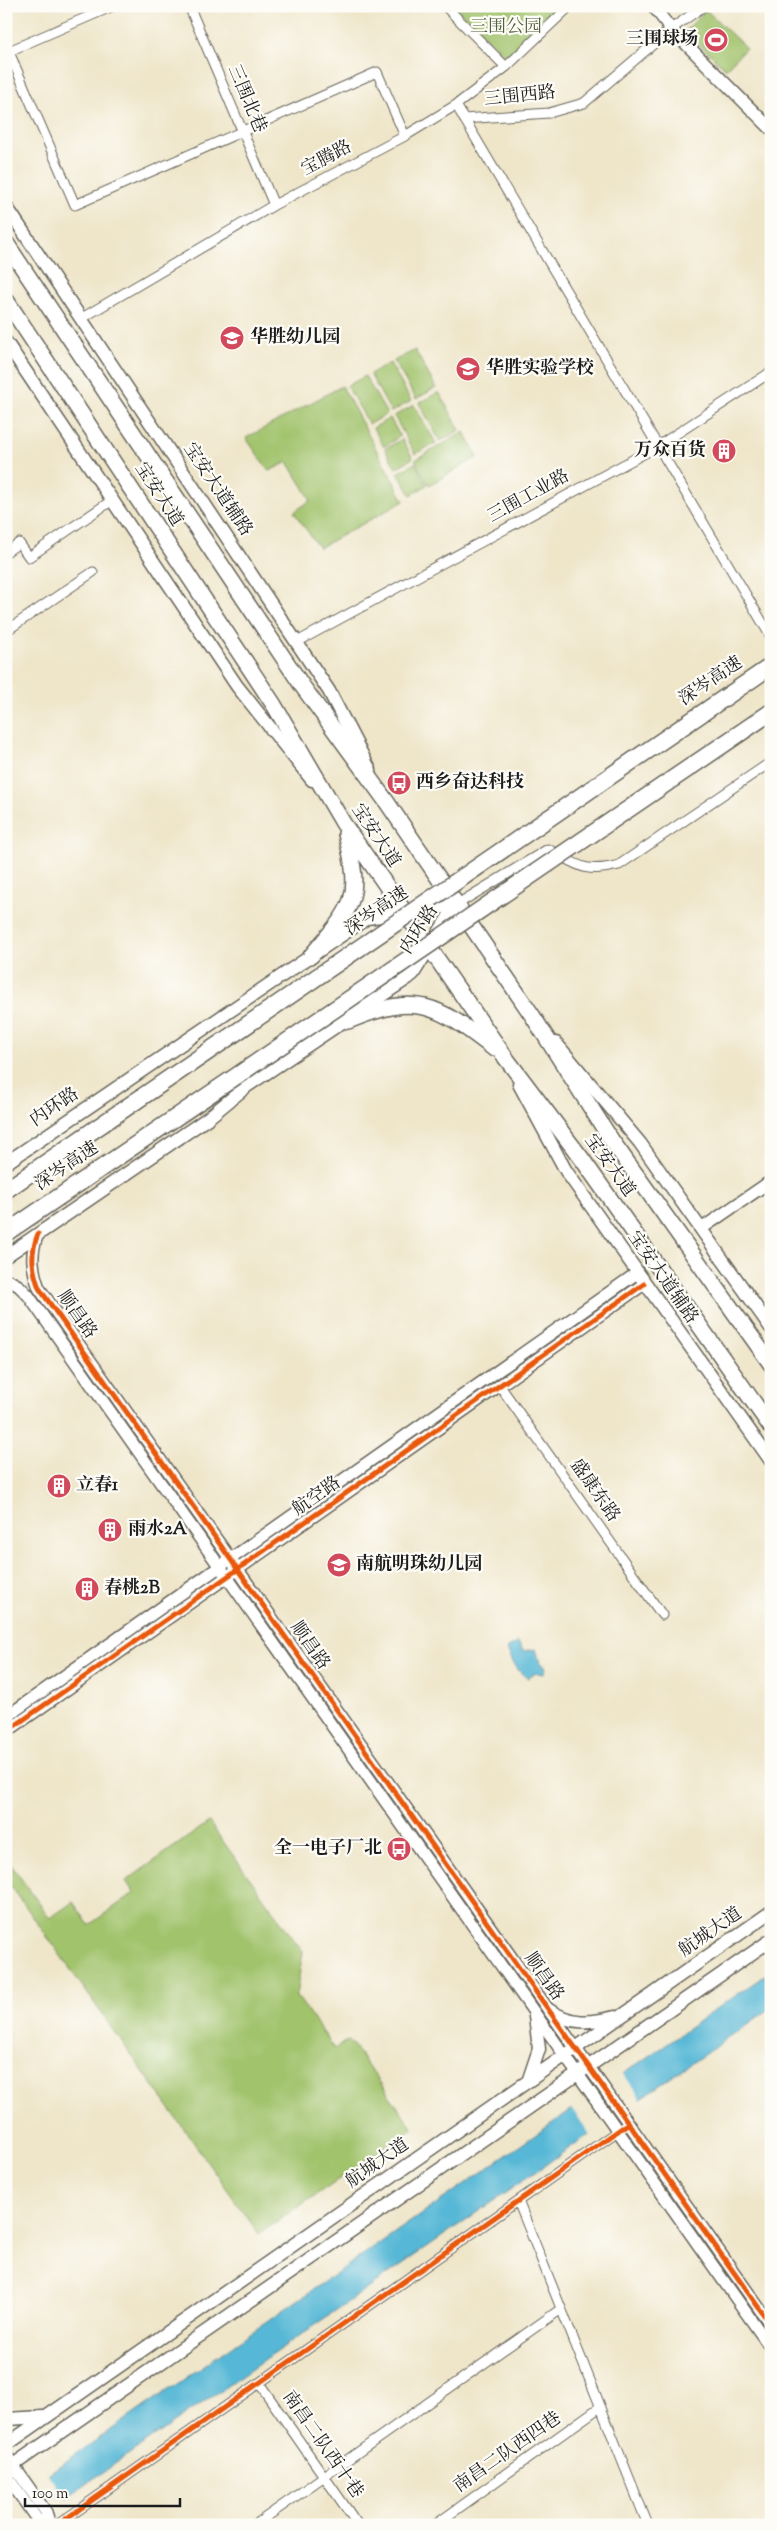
<svg xmlns="http://www.w3.org/2000/svg" width="777" height="2531" font-family="'Sorts Mill Goudy','Noto Serif SC',serif">
<style>
.green{fill:#a1c36c;stroke:#5e7044}
.water{fill:#57b8d6;stroke:#3a6a79}
.pier{fill:#efe6ca}
.lines{fill:none;stroke-linecap:round;stroke-linejoin:round}
.minor-casing{stroke:#666359;stroke-width:11}
.tertiary-casing{stroke:#666359;stroke-width:14}
.secondary-casing{stroke:#666359;stroke-width:15}
.primary-casing{stroke:#666359;stroke-width:18}
.minor{stroke:#fff;stroke-width:9}
.tertiary{stroke:#fff;stroke-width:11}
.secondary{stroke:#fff;stroke-width:12}
.primary{stroke:#fff;stroke-width:15}
.motorway-bridge-casing{stroke:#666359;stroke-width:19;stroke-linecap:butt}
.motorway-bridge{stroke:#fff;stroke-width:16}
.cycleway-casing{stroke:#fdfcf7;stroke-width:8}
.cycleway{stroke:#e8590c;stroke-width:5}
.labels{text-anchor:middle;dominant-baseline:central;stroke-width:4.5;stroke-linejoin:round;paint-order:stroke}
.park-label{font-size:18px;fill:#515f3c;stroke:#fdfcf7}
.poi-label{font-size:18px;font-weight:bold;fill:#1c1c1c;stroke:#fdfcf7;text-anchor:start}
.street-label{font-size:18px;fill:#1c1c1c;stroke:#fdfcf7}
</style>
<rect width="100%" height="100%" fill="#fdfcf7"/>
<filter id="ink" filterUnits="userSpaceOnUse"><feTurbulence type="fractalNoise" baseFrequency=".02" numOctaves="2"/><feDisplacementMap in="SourceGraphic" scale="10" xChannelSelector="R" yChannelSelector="G"/><feConvolveMatrix kernelMatrix="1 2 1 2 8 2 1 2 1" color-interpolation-filters="sRGB"/></filter>
<filter id="wash" filterUnits="userSpaceOnUse"><feTurbulence type="fractalNoise" baseFrequency=".0096" numOctaves="4" result="noise"/><feDisplacementMap in="SourceGraphic" scale="20" xChannelSelector="R" yChannelSelector="G"/><feGaussianBlur stdDeviation="1.12" result="paint"/><feColorMatrix in="noise" values="0 0 0 0 0 0 0 0 0 0 0 0 0 0 0 0 0 1.4 0 .05"/><feComposite in="paint" operator="in"/></filter>
<g filter="url(#wash)">
<rect width="100%" height="100%" fill="#efe6ca"/>
<path class="green" d="M454,6H556L506,57Z
M706,10L746,48L726,69L685,31Z
M415,350L436,388L416,399L394,361Z
M390,363L411,401L391,412L370,374Z
M365,376L387,414L369,424L347,386Z
M342,386L404,501L319,548L294,512L311,500L288,462L269,471L246,438Z
M439,392L460,430L440,441L419,403Z
M414,405L436,443L415,454L394,416Z
M390,418L400,436L384,447L373,428Z
M464,432L478,457L429,485L415,460Z
M402,439L413,458L396,468L385,449Z
M415,463L427,485L411,495L398,473Z
M209,1822L303,1952L296,1995L335,2049L349,2040L413,2128L259,2234L6,1879V1858L50,1918L73,1902L89,1925L134,1893L126,1881Z"/>
<path class="water" d="M518,1642L523,1651L536,1649L540,1663L546,1667L544,1674L536,1673L528,1678C518,1673 510,1659 507,1648Z
M771,1971V2008L27,2525H6V2503Z"/>
<path class="pier" d="M622,2072L642,2100L591,2136L571,2107Z
M47,2472L67,2500L32,2525H7L6,2500Z"/>
</g>
<g filter="url(#ink)">
<g class="lines">
<defs>
<path id="minor" d="M189,6L274,205
M445,6L506,67
M6,45L75,205L377,72L405,136
M9,51L113,6
M456,105L771,637
M464,119L549,113L584,103L671,29L704,6
M82,318L274,205L405,136L456,105L506,67L570,6
M6,552L19,543L29,557L111,501
M6,631L93,572
M297,642L658,446L771,372
M456,905L548,849C578,865 584,874 619,865L771,762
M500,1386L662,1615
M518,2201L648,2525
M259,2383L358,2525
M57,2525L629,2123
M255,2525L561,2309
M435,2525L600,2407"/>
<path id="tertiary" d="M653,6L671,29L771,129
M701,1229L771,1181
M38,1234C30,1253 32,1269 39,1288L771,2325
M6,1279L19,1286L28,1295L771,2348
M6,1717L637,1273
M6,1732L644,1284
M6,2455L46,2512L50,2525
M6,2475L36,2518L45,2525"/>
<path id="secondary" d="M6,206L329,691L370,770
M6,342L237,686L312,780
M556,1043L640,1143L771,1328
M519,1084L566,1171L771,1461
M6,1163L367,918L456,905
M6,1256L208,1118L247,1086L408,978L413,974L456,905
M549,2010C571,2025 590,2023 615,2017
M529,2079L539,2049L535,2016
M6,2419L43,2417
M6,2445L771,1912
M6,2470L771,1940"/>
<path id="primary" d="M6,243L303,687L386,801L532,1015L612,1141L771,1364
M6,300L274,705L343,823L505,1057L582,1159L771,1427
M311,956C353,906 363,901 346,834
M348,1021C417,992 436,1004 493,1048"/>
</defs>
<use href="#minor" class="minor-casing"/>
<use href="#tertiary" class="tertiary-casing"/>
<use href="#secondary" class="secondary-casing"/>
<use href="#primary" class="primary-casing"/>
<use href="#minor" class="minor"/>
<use href="#tertiary" class="tertiary"/>
<use href="#secondary" class="secondary"/>
<use href="#primary" class="primary"/>
<defs>
<path id="motorway-bridge" d="M6,1190L771,666
M6,1233L771,712"/>
</defs>
<use href="#motorway-bridge" class="motorway-bridge-casing"/>
<use href="#motorway-bridge" class="motorway-bridge"/>
<defs>
<path id="cycleway" d="M38,1234C30,1253 32,1269 39,1288L771,2325
M6,1732L644,1284
M57,2525L629,2123"/>
</defs>
<use href="#cycleway" class="cycleway-casing"/>
<use href="#cycleway" class="cycleway"/>
</g>
</g>
<defs>
<symbol id="stadium-disc" viewBox="-11 -11 22 22"><circle r="9.5" fill="#d1495b" stroke="#fdfcf7"/><path d="M0-5a6.5 5 0 1 0 0 10a6.5 5 0 1 0 0-10ZM-3.5-1.8h7v3.6h-7Z" fill="#fff"/></symbol>
<symbol id="school-disc" viewBox="-11 -11 22 22"><circle r="9.5" fill="#d1495b" stroke="#fdfcf7"/><path d="M0-5L7-2L0 1L-7-2ZM-4 1L0 2.5L4 1V4Q0 6-4 4Z" fill="#fff"/></symbol>
<symbol id="building-disc" viewBox="-11 -11 22 22"><circle r="9.5" fill="#d1495b" stroke="#fdfcf7"/><path d="M-4-6H4V6H1V3H-1V6H-4ZM-2.5-4.3h1.7v1.8h-1.7ZM.8-4.3h1.7v1.8H.8ZM-2.5-1h1.7V.8h-1.7ZM.8-1h1.7V.8H.8Z" fill="#fff"/></symbol>
<symbol id="bus-disc" viewBox="-11 -11 22 22"><circle r="9.5" fill="#d1495b" stroke="#fdfcf7"/><path d="M-5-6H5V4H4V6H2V4H-2V6H-4V4H-5ZM-3.5-4V0h7V-4ZM-3.5 1.2v1.5H-2V1.2ZM2 1.2v1.5H3.5V1.2Z" fill="#fff"/></symbol>
</defs>
<g fill-rule="evenodd">
<use href="#stadium-disc" x="702" y="26" width="28" height="28"/>
<use href="#school-disc" x="218" y="324" width="28" height="28"/>
<use href="#school-disc" x="454" y="355" width="28" height="28"/>
<use href="#building-disc" x="710" y="437" width="28" height="28"/>
<use href="#bus-disc" x="385" y="769" width="28" height="28"/>
<use href="#building-disc" x="45" y="1472" width="28" height="28"/>
<use href="#building-disc" x="96" y="1516" width="28" height="28"/>
<use href="#school-disc" x="325" y="1551" width="28" height="28"/>
<use href="#building-disc" x="73" y="1575" width="28" height="28"/>
<use href="#bus-disc" x="385" y="1835" width="28" height="28"/>
</g>
<g class="labels">
<g class="park-label">
<text x="506" y="28">三围公园</text>
</g>
<g class="poi-label">
<text x="698" y="40" text-anchor="end">三围球场</text>
<text x="250" y="338">华胜幼儿园</text>
<text x="486" y="369">华胜实验学校</text>
<text x="706" y="451" text-anchor="end">万众百货</text>
<text x="416" y="783">西乡奋达科技</text>
<text x="76" y="1486">立春1</text>
<text x="128" y="1530">雨水2A</text>
<text x="356" y="1565">南航明珠幼儿园</text>
<text x="104" y="1589">春桃2B</text>
<text x="382" y="1849" text-anchor="end">全一电子厂北</text>
</g>
<g class="street-label">
<text transform="translate(520 97) rotate(-6)">三围西路</text>
<text transform="translate(246 99) rotate(67)">三围北巷</text>
<text transform="translate(327 159) rotate(-28)">宝腾路</text>
<text transform="translate(217 490) rotate(56)">宝安大道辅路</text>
<text transform="translate(158 495) rotate(57)">宝安大道</text>
<text transform="translate(529 497) rotate(-29)">三围工业路</text>
<text transform="translate(711 682) rotate(-34)">深岑高速</text>
<text transform="translate(375 836) rotate(56)">宝安大道</text>
<text transform="translate(377 912) rotate(-34)">深岑高速</text>
<text transform="translate(420 930) rotate(-58)">内环路</text>
<text transform="translate(55 1108) rotate(-34)">内环路</text>
<text transform="translate(609 1166) rotate(54)">宝安大道</text>
<text transform="translate(67 1167) rotate(-34)">深岑高速</text>
<text transform="translate(662 1278) rotate(55)">宝安大道辅路</text>
<text transform="translate(76 1315) rotate(55)">顺昌路</text>
<text transform="translate(594 1491) rotate(55)">盛康东路</text>
<text transform="translate(317 1497) rotate(-35)">航空路</text>
<text transform="translate(309 1646) rotate(55)">顺昌路</text>
<text transform="translate(711 1933) rotate(-35)">航城大道</text>
<text transform="translate(543 1977) rotate(55)">顺昌路</text>
<text transform="translate(378 2164) rotate(-35)">航城大道</text>
<text transform="translate(322 2445) rotate(55)">南昌二队西十巷</text>
<text transform="translate(508 2453) rotate(-35)">南昌二队西四巷</text>
</g>
</g>
<rect width="777" height="2531" fill="none" stroke="#fdfcf7" stroke-width="25"/>
<path d="M25 2498v8h155v-8" fill="none" stroke="#1c1c1c" stroke-width="2.5"/>
<text x="32" y="2498" font-size="15" fill="#1c1c1c" stroke="#fdfcf7" stroke-width="4" paint-order="stroke">100 m</text>
</svg>
